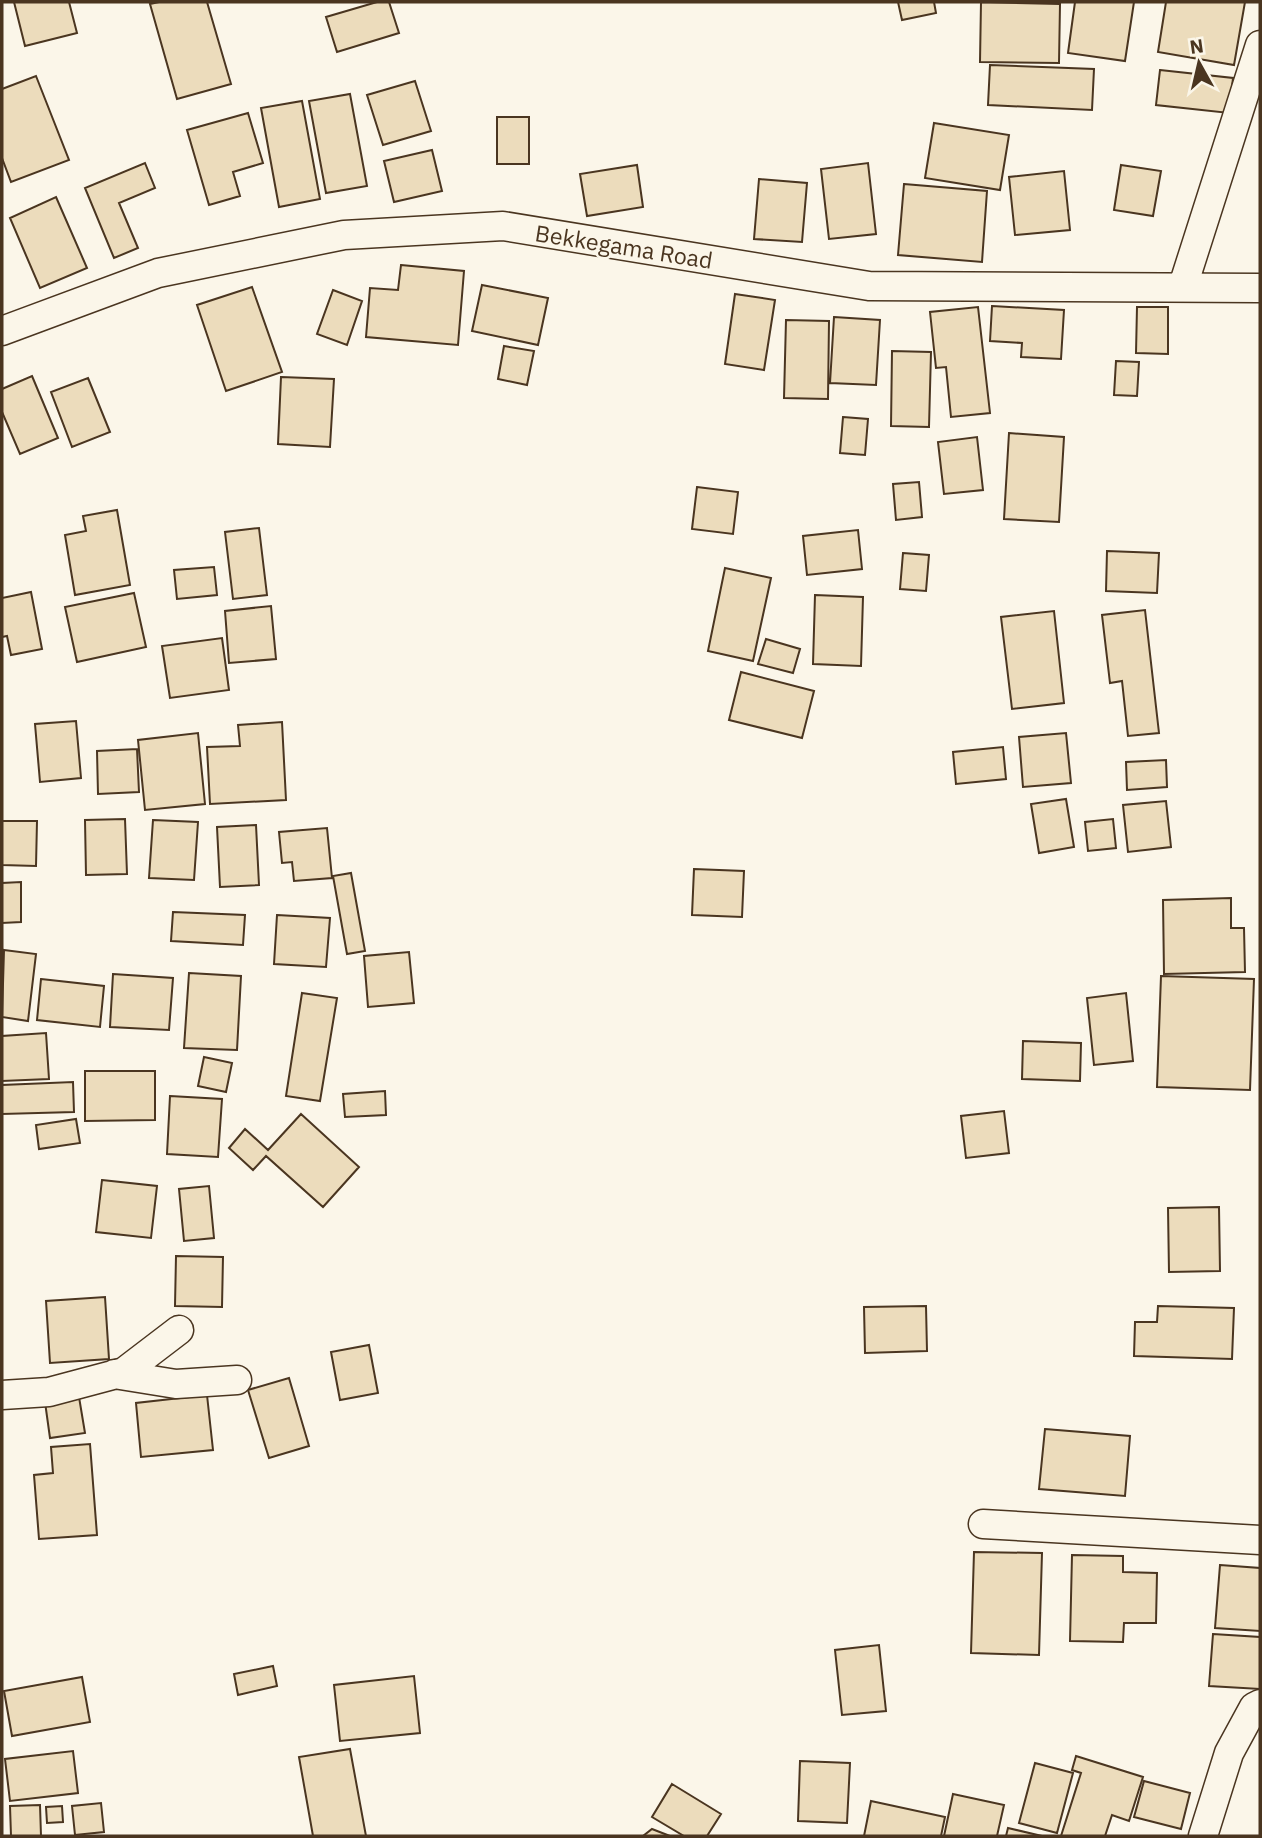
<svg xmlns="http://www.w3.org/2000/svg" width="1262" height="1838" font-family="'IBM Plex Sans',sans-serif">
<style>
.building{fill:#ecdcbc;stroke:#4a3520;stroke-width:2}
.lines{fill:none;stroke-linecap:round;stroke-linejoin:round}
.minor-casing{stroke:#4a3520;stroke-width:31}
.minor{stroke:#fbf6e9;stroke-width:28}
.labels{text-anchor:middle;dominant-baseline:central;stroke-width:5;stroke-linejoin:round;paint-order:stroke}
.street-label{font-size:23px;fill:#4a3520;stroke:#fbf6e9}
</style>
<rect width="100%" height="100%" fill="#fbf6e9"/>
<path class="building" d="M14,2H69L77,33L25,46Z
M159,2H207L231,84L177,99L150,4Z
M377,2H389L399,33L337,52L326,17Z
M898,2H934L936,13L902,20Z
M981,2L1060,4L1059,63L980,62Z
M1075,2H1134L1125,61L1068,53Z
M1166,2H1245L1234,65L1158,52Z
M990,65L1094,69L1092,110L988,105Z
M1160,70L1233,78L1229,113L1156,105Z
M36,76L69,160L11,182L2,158V89Z
M415,81L431,131L383,145L367,95Z
M350,94L367,186L326,193L309,101Z
M302,101L320,199L279,207L261,108Z
M248,113L263,163L233,172L240,196L209,205L187,130Z
M497,117H529V164H497Z
M934,123L1009,135L1000,190L925,178Z
M432,150L442,191L394,202L384,161Z
M145,163L155,188L119,203L138,248L114,258L85,188Z
M868,163L876,234L829,239L821,169Z
M637,165L643,207L587,216L580,174Z
M1121,165L1161,171L1153,216L1114,210Z
M1064,171L1070,230L1015,235L1009,177Z
M759,179L807,183L802,242L754,239Z
M904,184L987,191L982,262L898,255Z
M56,197L87,268L40,288L10,218Z
M401,265L464,271L458,345L366,337L370,288L398,290Z
M482,285L548,298L538,345L472,331Z
M252,287L282,372L226,391L197,305Z
M333,290L362,301L347,345L317,334Z
M735,294L775,300L764,370L725,364Z
M992,306L1064,310L1061,359L1021,357L1022,343L990,341Z
M978,307L990,413L951,417L946,367L936,368L930,312Z
M1137,307H1168V354L1136,353Z
M834,317L880,320L876,385L830,383Z
M786,320L829,321L828,399L784,398Z
M504,346L534,351L527,385L498,379Z
M892,351L931,352L929,427L891,426Z
M1116,361L1139,362L1137,396L1114,395Z
M32,376L58,438L20,454L2,412V389Z
M281,377L334,379L330,447L278,444Z
M88,378L110,432L72,447L51,392Z
M843,417L868,419L865,455L840,453Z
M1009,433L1064,437L1059,522L1004,519Z
M977,437L983,490L944,494L938,442Z
M919,482L922,517L896,520L893,484Z
M697,487L738,492L733,534L692,529Z
M117,510L130,585L75,595L65,535L86,531L83,516Z
M259,528L267,595L233,599L225,532Z
M858,530L862,569L807,575L803,536Z
M1107,551L1159,553L1157,593L1106,591Z
M903,553L929,555L926,591L900,589Z
M214,567L217,595L177,599L174,570Z
M725,568L771,578L753,661L708,651Z
M31,592L42,649L11,655L7,636L2,637V598Z
M134,593L146,647L77,662L65,607Z
M815,595L863,597L861,666L813,664Z
M271,606L276,659L229,663L225,611Z
M1145,610L1159,733L1128,736L1122,681L1110,683L1102,615Z
M1054,611L1064,703L1012,709L1001,617Z
M222,638L229,690L170,698L162,646Z
M766,639L800,649L793,673L758,664Z
M741,672L814,691L802,738L729,720Z
M76,721L81,778L40,782L35,724Z
M282,722L286,800L210,804L207,747L240,746L238,725Z
M198,733L205,804L145,810L138,740Z
M1066,733L1071,783L1023,787L1019,737Z
M1003,747L1006,779L956,784L953,752Z
M137,749L139,792L98,794L97,751Z
M1166,760L1167,787L1127,790L1126,762Z
M1066,799L1074,847L1039,853L1031,804Z
M1166,801L1171,847L1128,852L1123,805Z
M125,819L127,874L86,875L85,820Z
M1113,819L1116,848L1088,851L1085,822Z
M153,820L198,822L194,880L149,878Z
M2,821H37L36,866L2,865Z
M256,825L259,885L220,887L217,827Z
M327,828L332,878L294,881L292,862L282,863L279,832Z
M694,869L744,871L742,917L692,915Z
M351,873L365,951L347,954L333,876Z
M21,882V922L2,923V883Z
M1231,898V928H1244L1245,972L1164,974L1163,900Z
M173,912L245,915L243,945L171,941Z
M277,915L330,918L326,967L274,964Z
M4,950L36,954L28,1021L2,1017Z
M409,952L414,1003L368,1007L364,956Z
M189,973L241,976L237,1050L184,1048Z
M113,974L173,978L169,1030L110,1027Z
M1161,976L1254,979L1250,1090L1157,1087Z
M41,979L104,986L100,1027L37,1020Z
M302,993L337,998L320,1101L286,1096Z
M1126,993L1133,1061L1094,1065L1087,998Z
M46,1033L49,1079L2,1081V1036Z
M1023,1041L1081,1043L1080,1081L1022,1079Z
M204,1057L232,1063L226,1092L198,1086Z
M85,1071H155V1120L85,1121Z
M73,1082L74,1112L2,1114V1085Z
M385,1091L386,1115L345,1117L343,1094Z
M170,1096L222,1099L218,1157L167,1154Z
M1004,1111L1009,1153L966,1158L961,1116Z
M301,1114L359,1167L323,1207L266,1156L253,1170L229,1148L245,1129L268,1150Z
M76,1119L80,1143L39,1149L36,1125Z
M102,1180L157,1186L151,1238L96,1232Z
M209,1186L214,1238L184,1241L179,1189Z
M1219,1207L1220,1271L1169,1272L1168,1208Z
M176,1256L223,1257L222,1307L175,1306Z
M105,1297L109,1359L50,1363L46,1301Z
M926,1306L927,1351L865,1353L864,1307Z
M1158,1306L1234,1308L1232,1359L1134,1356L1135,1322H1157Z
M369,1345L378,1393L340,1400L331,1352Z
M289,1378L309,1446L269,1458L248,1390Z
M207,1395L213,1450L141,1457L136,1403Z
M79,1397L85,1433L50,1438L45,1402Z
M1045,1429L1130,1436L1125,1496L1039,1489Z
M90,1444L97,1535L39,1539L34,1475L53,1473L51,1447Z
M974,1552L1042,1553L1039,1655L971,1653Z
M1072,1555L1123,1556V1572L1157,1573L1156,1623H1124L1123,1642L1070,1641Z
M1220,1565L1260,1568V1631L1215,1628Z
M1213,1634L1260,1637V1689L1209,1686Z
M879,1645L886,1711L842,1715L835,1650Z
M273,1666L277,1686L238,1695L234,1674Z
M414,1676L420,1733L340,1741L334,1685Z
M82,1677L90,1722L12,1736L4,1691Z
M350,1749L366,1836H313L299,1757Z
M73,1751L78,1793L10,1801L5,1759Z
M1076,1756L1143,1777L1129,1821L1112,1815L1105,1836H1061L1081,1773L1072,1770Z
M800,1761L850,1763L847,1823L798,1821Z
M1035,1763L1073,1773L1057,1833L1019,1823Z
M1144,1781L1190,1793L1181,1829L1134,1817Z
M672,1784L721,1814L707,1836H684L652,1817Z
M953,1794L1004,1805L997,1836H944Z
M871,1801L945,1817L941,1836H864Z
M101,1803L104,1832L75,1835L72,1806Z
M40,1805L41,1836H11L10,1806Z
M62,1806L63,1822L47,1823L46,1807Z
M1008,1828L1042,1836H1006Z
M652,1829L670,1836H643Z"/>
<g class="lines">
<defs>
<path id="minor" d="M1183,286L1260,45
M2,331L158,273L344,235L503,226L869,286L1260,288
M114,1374L176,1384L237,1380
M2,1395L49,1392L124,1372L179,1330
M983,1524L1260,1540
M1203,1836L1229,1753L1254,1707L1260,1704"/>
</defs>
<use href="#minor" class="minor-casing"/>
<use href="#minor" class="minor"/>
</g>
<g class="labels">
<g class="street-label">
<text transform="translate(624 246) rotate(9)">Bekkegama Road</text>
</g>
</g>
<rect width="1262" height="1838" fill="none" stroke="#4a3520" stroke-width="7"/>
<g transform="translate(1199 63) rotate(352)" stroke="#fbf6e9" stroke-width="5" paint-order="stroke">
<path d="M0-5L12 26L0 18L-12 26Z" fill="#4a3520"/>
<text y="-10" font-size="19" font-weight="bold" text-anchor="middle" fill="#4a3520">N</text>
</g>
</svg>
